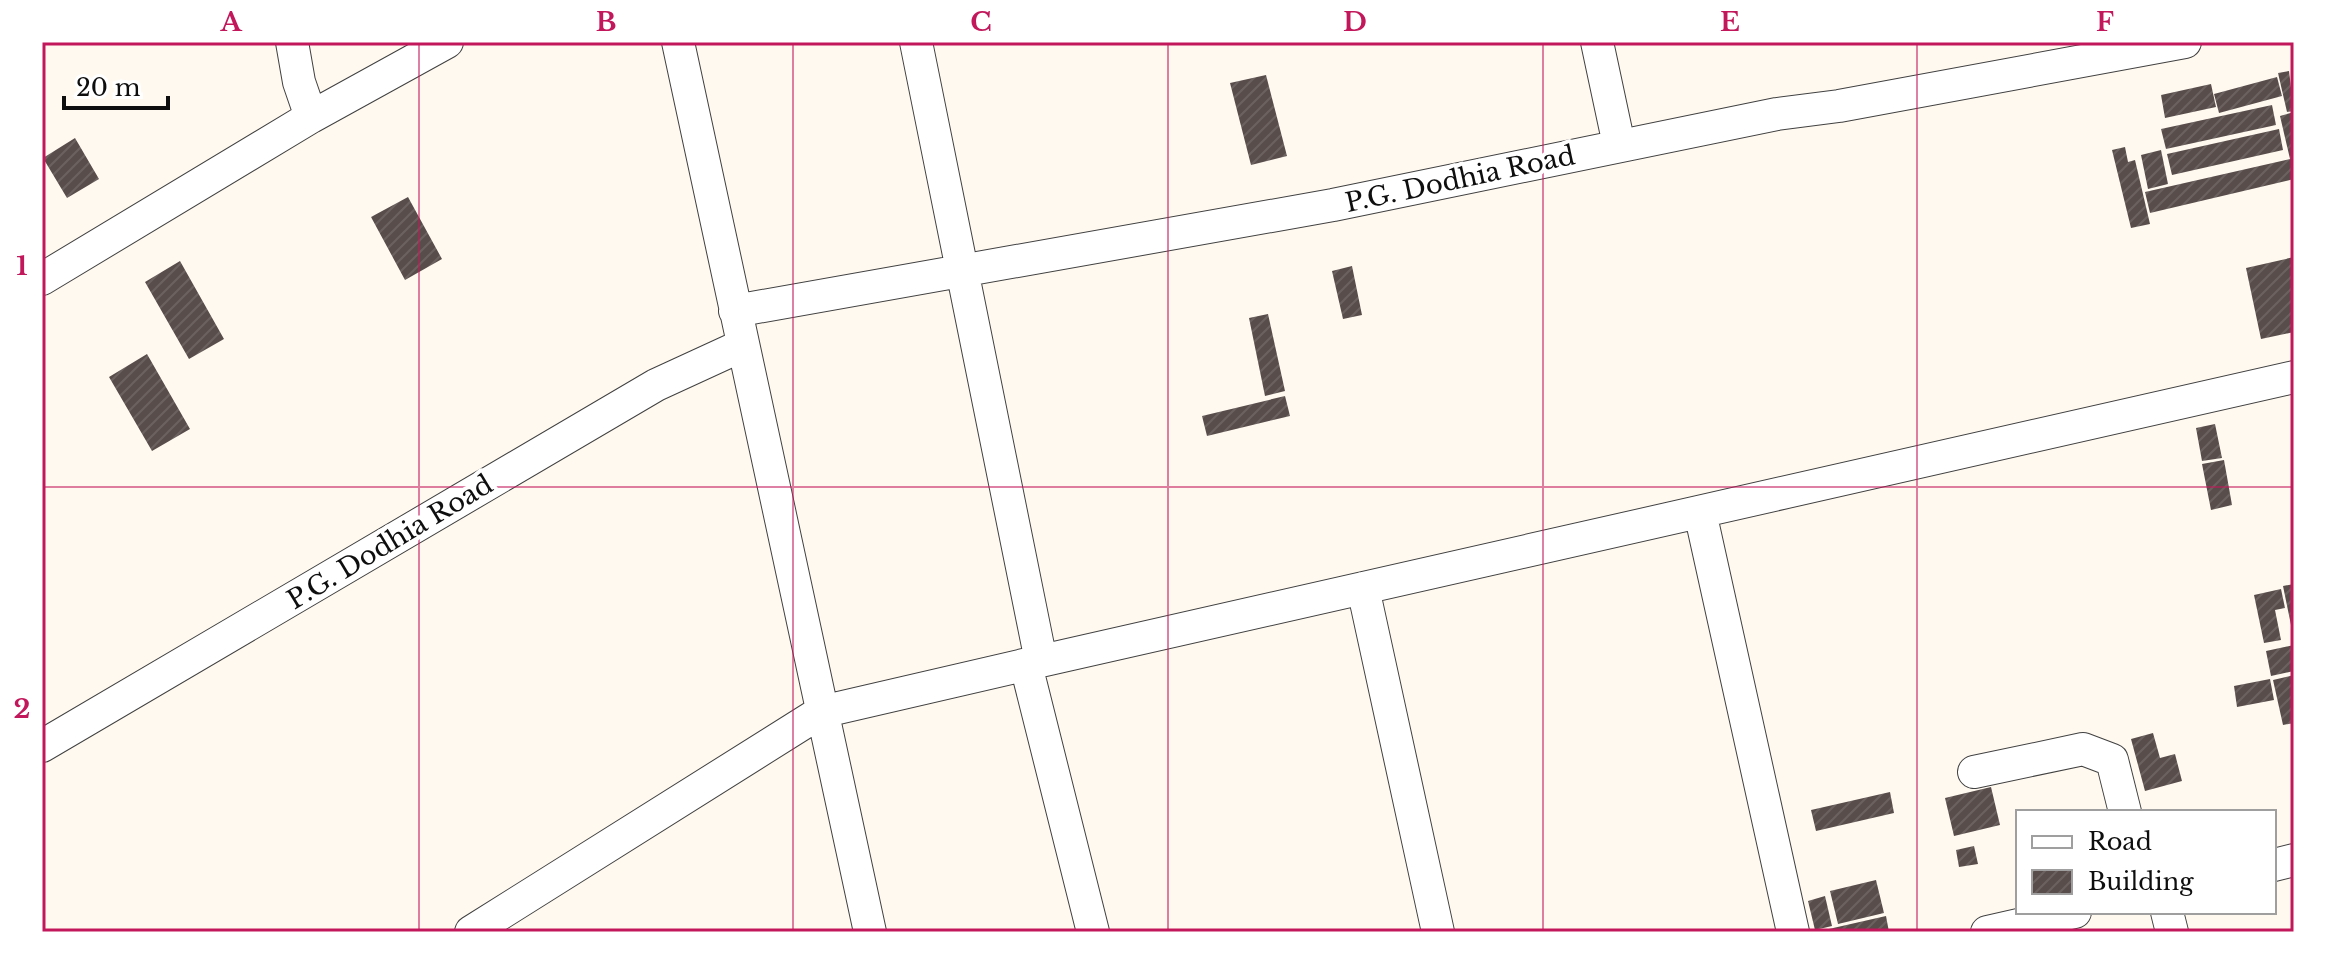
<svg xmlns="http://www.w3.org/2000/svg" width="2336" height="974" font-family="'Libre Baskerville',serif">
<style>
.building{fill:url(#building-hatch)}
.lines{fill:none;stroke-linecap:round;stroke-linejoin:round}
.minor-casing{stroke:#414141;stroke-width:34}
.minor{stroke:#fff;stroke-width:32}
.grid{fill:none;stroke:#c2185b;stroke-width:2;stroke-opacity:0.55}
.labels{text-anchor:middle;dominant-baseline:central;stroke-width:8;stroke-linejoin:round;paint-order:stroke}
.street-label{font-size:26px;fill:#0e0e0e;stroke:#fff}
.neatline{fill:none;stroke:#c2185b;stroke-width:3}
.grid-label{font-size:26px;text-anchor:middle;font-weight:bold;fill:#c2185b}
</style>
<defs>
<pattern id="building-hatch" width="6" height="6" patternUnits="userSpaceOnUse" patternTransform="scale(2)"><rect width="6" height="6" fill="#584d4a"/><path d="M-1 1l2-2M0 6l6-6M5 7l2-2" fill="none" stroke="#6b6260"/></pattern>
</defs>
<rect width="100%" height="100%" fill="#fff9f0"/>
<path class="building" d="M2289,71L2294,111L2287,112L2278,73Z
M1266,75L1287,156L1251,165L1230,83Z
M2277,77L2282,96L2219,113L2214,94Z
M2211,84L2216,107L2165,118L2161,95Z
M2272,105L2276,125L2166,149L2161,129Z
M2294,112V179L2150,213L2145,192L2290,159L2280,116Z
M2279,129L2283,150L2172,175L2167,154Z
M75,138L99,179L67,198L43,158Z
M2125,147L2128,162L2135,160L2150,224L2131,228L2112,150Z
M2161,150L2168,184L2148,189L2141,155Z
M408,197L442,259L405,280L371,217Z
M2294,257V332L2261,339L2246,268Z
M180,261L224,339L189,359L145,282Z
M1352,266L1362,315L1343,319L1332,271Z
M1268,314L1285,391L1265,396L1249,318Z
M147,354L190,429L152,451L109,377Z
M1285,396L1290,416L1207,436L1202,416Z
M2215,424L2222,458L2202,461L2196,428Z
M2224,460L2232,505L2211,510L2202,464Z
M2294,584V624L2291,625L2283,586Z
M2281,589L2285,608L2275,610L2281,640L2264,643L2254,595Z
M2294,645V671L2271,676L2266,651Z
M2294,675V723L2283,725L2273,680Z
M2270,679L2274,700L2237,707L2234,686Z
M2153,733L2160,758L2175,754L2182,781L2145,791L2131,739Z
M1991,787L2000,825L1954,836L1945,798Z
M1890,792L1894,813L1816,831L1811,810Z
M1974,846L1978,864L1959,867L1956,850Z
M1876,880L1884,913L1838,924L1830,891Z
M1825,896L1832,926L1815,930L1808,901Z
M1886,916L1889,932H1820V931Z"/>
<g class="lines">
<defs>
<path id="minor" d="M292,42L299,82L311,117
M678,42L870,932
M1597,42L1619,145
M42,279L311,117L447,42
M735,311L1333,205L1777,114L1839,106L2185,42
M1700,512L1793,932
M1363,588L1438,932
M1041,661L2294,377
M1026,665L1093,932
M42,746L656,385L743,345
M1974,772L2083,749L2112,760L2125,812
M2274,865L2294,860
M2167,912L2172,932
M471,932L821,712L1041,661L916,42
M1987,932L2075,912"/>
</defs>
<use href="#minor" class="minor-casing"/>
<use href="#minor" class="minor"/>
</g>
<path class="grid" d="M419,42V932M793,42V932M1168,42V932M1543,42V932M1917,42V932M42,487H2294"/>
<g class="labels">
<g class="street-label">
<text transform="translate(1460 179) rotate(-12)">P.G. Dodhia Road</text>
<text transform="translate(390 542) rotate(-31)">P.G. Dodhia Road</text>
</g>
</g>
<rect width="2336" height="974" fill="none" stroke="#ffffff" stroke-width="88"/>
<rect x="2016" y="810" width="260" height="104" fill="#ffffff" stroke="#9f9f9f" stroke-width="2"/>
<rect x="2032" y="836" width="40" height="12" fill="#ffffff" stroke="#9f9f9f" stroke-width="2"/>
<text x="2088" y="850" font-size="24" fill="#0e0e0e">Road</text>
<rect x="2032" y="870" width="40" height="24" fill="url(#building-hatch)" stroke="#9f9f9f" stroke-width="2"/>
<text x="2088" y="890" font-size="24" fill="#0e0e0e">Building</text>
<path d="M64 96v12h104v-12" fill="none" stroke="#0e0e0e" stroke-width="4"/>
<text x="76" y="96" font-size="24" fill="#0e0e0e" stroke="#ffffff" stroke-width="6" paint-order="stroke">20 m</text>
<rect x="44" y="44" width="2248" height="886" class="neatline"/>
<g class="grid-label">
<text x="231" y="31">A</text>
<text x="606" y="31">B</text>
<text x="981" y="31">C</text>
<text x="1355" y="31">D</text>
<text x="1730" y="31">E</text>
<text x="2105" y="31">F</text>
<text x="22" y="275">1</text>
<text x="22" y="718">2</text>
</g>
</svg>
